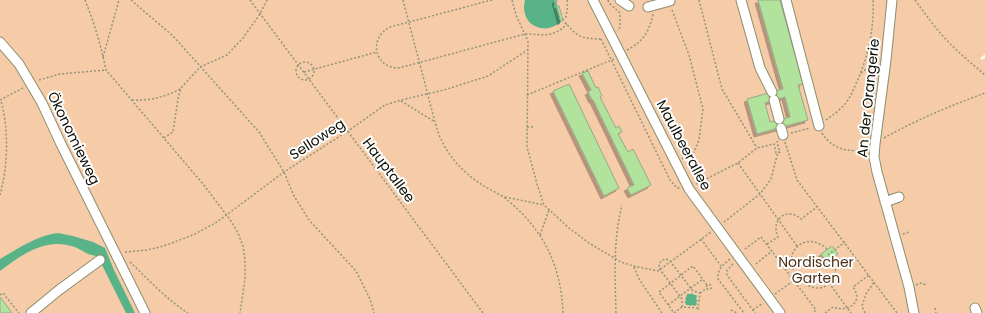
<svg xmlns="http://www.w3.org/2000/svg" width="985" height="313" font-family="Poppins,sans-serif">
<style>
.green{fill:#f5cba8}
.water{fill:#58b389}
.building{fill:#b1e39c;stroke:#94a98c;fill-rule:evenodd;filter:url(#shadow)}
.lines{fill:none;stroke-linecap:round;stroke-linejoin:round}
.minor-casing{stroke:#8b8e6d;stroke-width:11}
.path{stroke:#93957b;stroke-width:1.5;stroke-dasharray:2 2;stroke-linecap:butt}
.minor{stroke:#fff;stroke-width:9}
.labels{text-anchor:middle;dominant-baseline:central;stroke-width:4;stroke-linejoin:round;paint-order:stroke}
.street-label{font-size:14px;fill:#0d0e03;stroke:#fff}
.park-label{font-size:14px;fill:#4c3117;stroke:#fff}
</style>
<defs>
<filter id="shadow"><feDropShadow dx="-3" dy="3" stdDeviation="0" flood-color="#0004"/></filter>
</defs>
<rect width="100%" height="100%" fill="#fafdd8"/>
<path class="green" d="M0,0H985V54L980,58L982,60L985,58V313H0Z"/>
<path class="water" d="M525,0H555L561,22C543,37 519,24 525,0Z
M58,233L73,236L93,242L105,248L114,270L135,313H126L98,257C94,255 90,255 86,253C83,251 79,249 75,247C45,237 23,254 0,271V259C19,248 36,236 58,233Z
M692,293L694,295H696L697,296L696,299L698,301L696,302L697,304L695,306L692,305L690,306L689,305H686L685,302L686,300L685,299L686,298L687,294H691Z"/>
<path class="building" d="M555,0H557L556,5L559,6L563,20L561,22Z
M758,0H780L803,84L798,85L808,120L757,134L747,99L783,89ZM785,97L790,117L770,122L765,103Z
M588,71L596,88L598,87L602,96L600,97L616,128L619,126L622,132L618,134L628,152L633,149L651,185L631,195L627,188L634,185L593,100H592L588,92L591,90L582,73Z
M569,84L619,188L604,196L553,91Z
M832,246L838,254L827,262L821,254Z
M0,297L4,302L12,313H0Z"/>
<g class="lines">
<defs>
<path id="minor" d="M593,0L689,189L780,313
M620,0L629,6
M741,0L760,68L772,92
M786,0L819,126
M892,0L886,60L875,144L874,157L877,172L909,287L914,313
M648,7L670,1
M0,42L19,64L42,103L61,144L145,313
M774,100L779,119
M781,128L783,135
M885,202L899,197
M975,308L977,313
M31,313L59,290L100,260"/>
</defs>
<use href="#minor" class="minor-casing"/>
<path class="path" d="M85,0C94,22 101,46 106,70L203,184L231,221L238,233L243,246L245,260V279L240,313
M131,0L173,36L259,132L284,172L294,196L309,220L356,271L370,299L374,313
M250,0L483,313
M403,0L435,122C437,128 438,134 441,139C450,159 466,175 484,186C490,190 498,193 505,198C543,229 561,264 563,313
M492,0L390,27C368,38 374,68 399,68L525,34C543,34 552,39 567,24
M512,0L516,15L528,41L527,147L537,184L544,205L569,228L589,243L621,262L633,266L658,271L711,232
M567,0C568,5 567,11 566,17L563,20C577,36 579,39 602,39
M608,0L609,3L620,13V27L618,31
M699,0L722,89L757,148
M915,0C924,12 932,24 942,35C955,50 970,62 985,75
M672,10L689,55L703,109L699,140L694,152L682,159
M601,39L670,180L677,188H680
M627,50C644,41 649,32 653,14
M103,57L119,0
M296 71a9 9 0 1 1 18 0a9 9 0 1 1-18 0Z
M304,72L377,52
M861,73L870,66L877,63
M39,80L60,74L106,70
M527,95L614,59
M0,100L23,88
M132,100C150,101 165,97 180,89
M401,101L435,122
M826,120C833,115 840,110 845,104C851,97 854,88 858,79C869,54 874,28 873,0
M527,127H533
M791,133L810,128
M822,133C832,149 849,154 867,148
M164,138L173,132L178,99L181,88L200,67L227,55L243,38L260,14L267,0
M884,138C916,120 950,106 985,93
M785,142L797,180L897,313
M738,163L797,246
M696,184L738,163L757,148L774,144L776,153L780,152L777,142L778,141
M0,195C8,166 9,130 1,101
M505,197L544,205
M724,222L760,194L771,179L778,152
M903,234L909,232
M540,235L549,210
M701,239L721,266
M767,244L778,237C770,220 787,206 801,219L817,207
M745,249L761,237L816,310L813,313
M827,249C818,241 806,238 797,247C777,266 816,306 832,279C837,273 836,265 832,259
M125,252L147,250L160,247L172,243L195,234L217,222L284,172L348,131L385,105L401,100L444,90L488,76L529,49
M828,255L845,242
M730,259C723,265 717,269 718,279L744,313
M130,262C149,280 166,299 188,313
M733,264L727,270V275L755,313
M756,264L772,251
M634,267L639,279L662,313
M829,283L851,313
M706.5 287a2.5 2.5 0 1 1 5 0a2.5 2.5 0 1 1-5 0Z
M916,285L921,283L926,285
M700,293L707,288
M775,294L793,281
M0,295L3,293L19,313
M668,305L703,279
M682,307L674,313L659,292L693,266L707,285
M698,308L682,307V299L659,268V264L662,260L666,259L670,261L693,291L700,293L698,308L699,310
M935,308L936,313
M731,310L737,313
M753,310L763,303
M616,313C615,276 613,241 622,205
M825,313L833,307C848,313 864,302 853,287L869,275
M865,313L862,306L866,294L874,282"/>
<use href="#minor" class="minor"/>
</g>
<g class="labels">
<g class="street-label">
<text transform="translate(868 98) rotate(-84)">An der Orangerie</text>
<text transform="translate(74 138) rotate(64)">Ökonomieweg</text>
<text transform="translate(317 139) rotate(-33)">Selloweg</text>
<text transform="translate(684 145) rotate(62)">Maulbeerallee</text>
<text transform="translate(389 170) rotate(53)">Hauptallee</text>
</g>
<g class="park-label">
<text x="816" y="262">Nordischer<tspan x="816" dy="16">Garten</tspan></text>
</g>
</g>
</svg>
